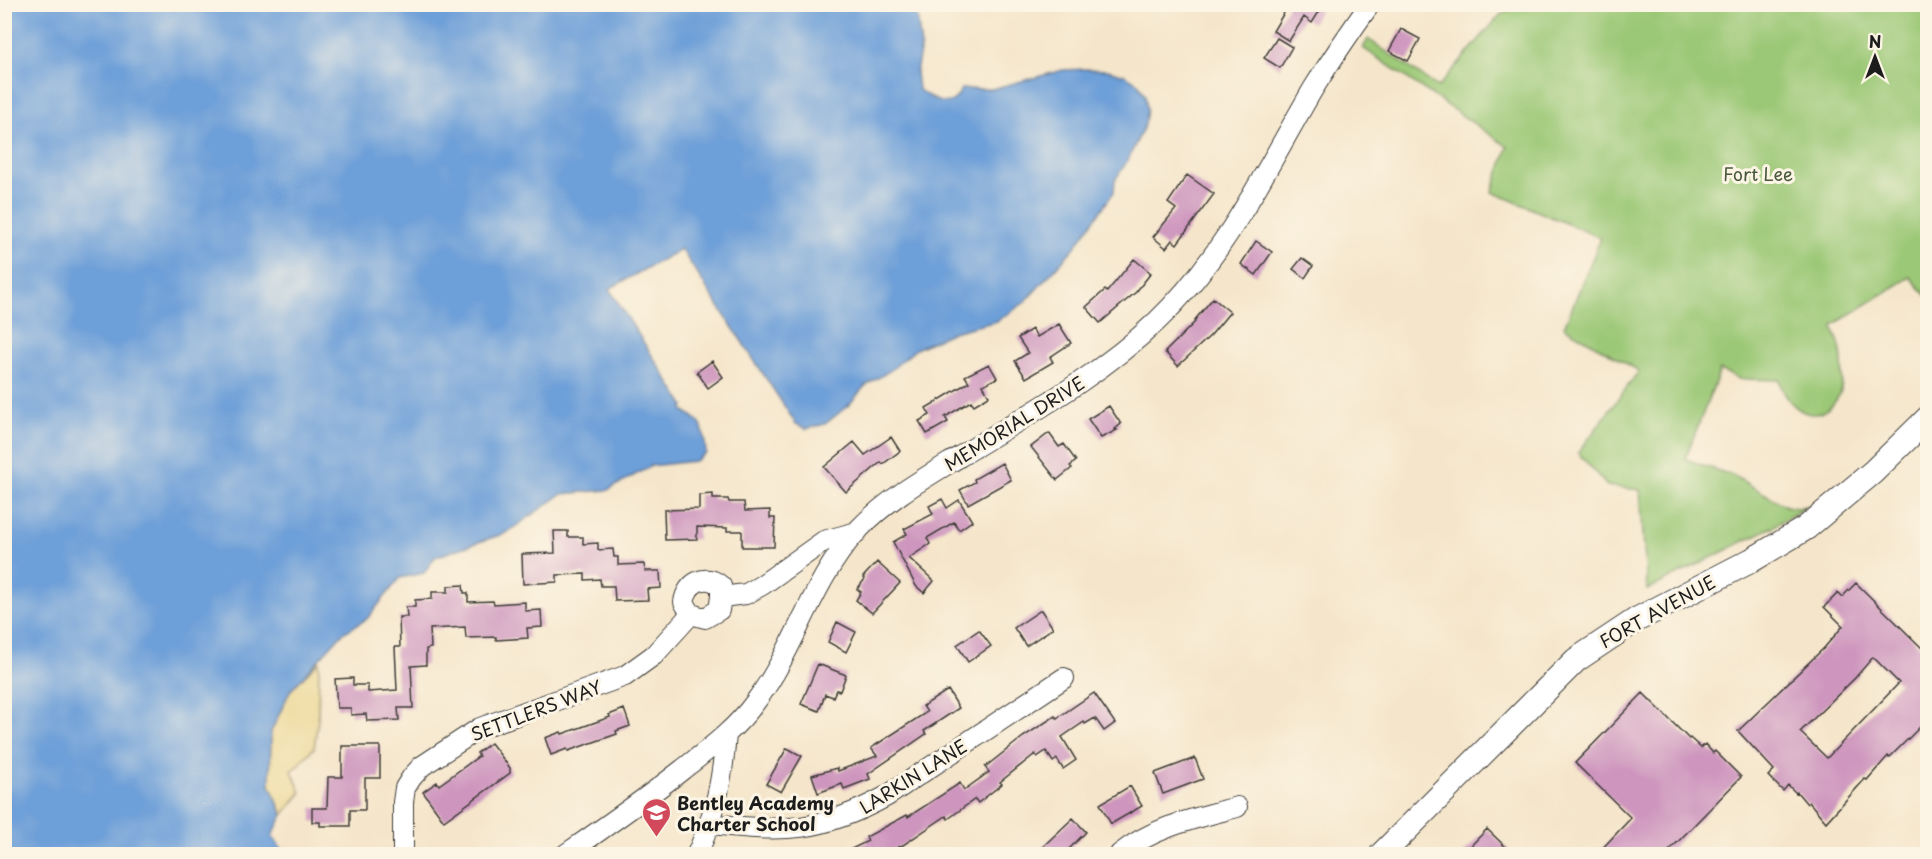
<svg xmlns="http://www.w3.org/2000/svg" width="1932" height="859" font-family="'Playpen Sans',sans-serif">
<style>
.green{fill:#9bc876;stroke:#5c7249;stroke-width:1.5}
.sand{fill:#eeda9e;stroke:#857b5d;stroke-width:1.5}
.water{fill:#6d9fd8;stroke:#445e7a;stroke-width:1.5}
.building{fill:#ce96be;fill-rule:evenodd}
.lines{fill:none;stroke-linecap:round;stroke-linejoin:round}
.minor-casing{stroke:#3d3a36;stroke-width:22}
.tertiary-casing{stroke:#3d3a36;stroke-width:26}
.minor{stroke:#fff;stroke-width:20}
.tertiary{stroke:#fff;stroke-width:24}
.labels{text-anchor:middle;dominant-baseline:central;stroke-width:6;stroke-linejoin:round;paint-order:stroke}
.park-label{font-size:18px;fill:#48583c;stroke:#fcf5e5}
.street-label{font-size:18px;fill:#1c1c1c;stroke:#fcf5e5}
.poi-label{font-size:18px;font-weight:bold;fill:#1c1c1c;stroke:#fcf5e5;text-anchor:start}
</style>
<rect width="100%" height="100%" fill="#fcf5e5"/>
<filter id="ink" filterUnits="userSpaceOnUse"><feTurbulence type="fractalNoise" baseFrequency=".0167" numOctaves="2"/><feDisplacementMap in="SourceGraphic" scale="12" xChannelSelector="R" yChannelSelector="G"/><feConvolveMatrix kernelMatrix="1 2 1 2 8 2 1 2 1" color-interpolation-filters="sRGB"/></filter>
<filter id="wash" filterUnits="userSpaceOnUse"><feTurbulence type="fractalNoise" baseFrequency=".008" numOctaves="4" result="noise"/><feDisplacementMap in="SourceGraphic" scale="24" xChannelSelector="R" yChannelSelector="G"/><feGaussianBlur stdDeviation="1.35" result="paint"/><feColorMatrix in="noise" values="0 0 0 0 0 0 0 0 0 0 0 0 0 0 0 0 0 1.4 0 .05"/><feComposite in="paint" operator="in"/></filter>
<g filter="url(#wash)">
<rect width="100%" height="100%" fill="#f5e6cb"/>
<path class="green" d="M1516,5H1927V296L1910,277L1833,325C1833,333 1839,339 1840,347C1843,360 1843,378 1841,390C1839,397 1835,402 1831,406C1808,427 1785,402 1779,380L1739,379L1720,370L1685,459L1734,476L1786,506L1797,508L1810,505L1774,526L1647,590L1640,490L1607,486L1578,453L1639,371L1564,327L1601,238L1492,192L1508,147L1363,48L1368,39L1438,87L1501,14Z"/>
<path class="sand" d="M319,661L318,720L314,748L292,771L301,793L283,815L270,785L271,732L290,691Z"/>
<path class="water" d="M5,4L900,5L917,15L921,47L916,72L918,89C933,100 952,113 961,89H992L1063,70L1086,69L1108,70L1125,75L1138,83L1145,95L1147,109L1145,124L1128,160L1115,180L1114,192L1075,247L1024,303L997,321L953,332L916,349L891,370L865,386L849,405L825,424L806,429L796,424L681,249L609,289L684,405L683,410C706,424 703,428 706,453L695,461L651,466L608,490L562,494L506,533L435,557L424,573L400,578L367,619L343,633L290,691L271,732L270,785L283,815L272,836L285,854H5Z"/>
<g id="blocks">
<path class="building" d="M1286,4H1324L1312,23L1304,17L1289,41L1273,31L1288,6Z
M1401,29L1420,39L1408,61L1389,51Z
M1277,38L1292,47L1280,68L1264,58Z
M1187,175L1214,194L1177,244L1172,240L1166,248L1153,237L1176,209L1168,203Z
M1256,241L1272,252L1256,275L1241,264Z
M1302,258L1313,266L1305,278L1293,269Z
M1134,259L1151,273L1136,292L1100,323L1086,307L1105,290L1107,292Z
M1213,298L1230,312L1211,335L1178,366L1165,352L1195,322L1194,321Z
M1059,324L1071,343L1050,357L1053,362L1026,378L1015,361L1028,353L1018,338L1032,329L1037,337Z
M712,361L723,377L708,388L697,372Z
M989,364L997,378L983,385L989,396L974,405L971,401L945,417L948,422L927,434L919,421L930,415L926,408L969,382L965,376Z
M1109,406L1121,424L1115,429L1117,430L1101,438L1088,419Z
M1049,433L1059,447L1064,444L1076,461L1070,466L1072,468L1057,480L1031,447Z
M891,437L900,451L883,464L881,462L846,492L824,467L854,442L865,455Z
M1002,463L1011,480L968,504L960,490L975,482L974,479Z
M713,494V499H728L729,502H744L745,511L770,510V518H775L774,547H742V531H727V528L697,527V539L665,540L664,510L699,509V495Z
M942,499L947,508L959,500L972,521L959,530L954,522L927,538L930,544L909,558L934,581L924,593L916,586L893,542L907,534L904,529L933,514L929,506Z
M554,531H568V537H583V544L598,543V550L613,549L614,557H618V565L644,564L645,571H660L661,588L647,589L648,600L615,601L614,586H601L600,579L585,580V574L557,575V582L523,584L522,554L555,553Z
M877,562L900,583L872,613L856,600L861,592L857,589L865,579L863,577Z
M1856,583L1928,654V719L1889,758L1888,756L1867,780L1865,779L1826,822L1809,802L1807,804L1797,792L1796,793L1788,785L1783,791L1768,776L1774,770L1738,731L1824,648L1843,626L1824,607L1838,593L1842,597ZM1873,657L1899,683L1827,758L1800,732L1855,678Z
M463,585L464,593H468V602L493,601L494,604L525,602V611L541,610L542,627L527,628L528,638L496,640V637L466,638L465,627L430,629L431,648L426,649V665L411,666L413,708H398L399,720L367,721L366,714L351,715V708H337L335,679L353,678V685H368V692L397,690L395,647H400L399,617H407L406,607H415V600L432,599V592H448V586Z
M1041,610L1053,628L1026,646L1014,628Z
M837,622L856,632L846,652L828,642Z
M979,630L991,646L968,662L957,645Z
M818,664L846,675L840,691L836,690L833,697L825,694L819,711L801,704Z
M948,690L959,708L924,731L926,734L868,774L870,779L844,789L842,784L818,793L812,775L837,768L838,771L877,756L871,748L927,712L923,706Z
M1094,693L1115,723L1104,731L1095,718L1085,724L1084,722L1062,737L1076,760L1063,769L1057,759L1053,762L1046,751L1037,757L1035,754L1000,782L1002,784L978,803L975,799L948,819L946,816L903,845L883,855H839L868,841L866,837L907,815L908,817L960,783L964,790L989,772L985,767L1023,737L1055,716L1057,718Z
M1643,693L1689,739L1690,738L1701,748L1705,744L1713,753L1715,751L1741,777L1665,855H1596L1631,818L1575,763Z
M624,709L630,726L616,731L617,734L568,751L567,749L551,755L545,738L561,732L562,734L610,717L609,715Z
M491,743L510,768V773L444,821L423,792L437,782L439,785L479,756L477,753Z
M342,746H380V778H365V810H350V826H320V822H312V808H327L328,777H342Z
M787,748L802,756L781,792L766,784Z
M1195,758L1203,779L1163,794L1155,773Z
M1130,786L1142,806L1111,824L1100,804Z
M1073,818L1086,832L1063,855H1034Z
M1487,829L1514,855H1462Z"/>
</g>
</g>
<g filter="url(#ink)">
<use href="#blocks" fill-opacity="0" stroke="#3d3a36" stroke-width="1.5"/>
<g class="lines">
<defs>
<path id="minor" d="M721,597L719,610L705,618L691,614L684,602C687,583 705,572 721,586V597L746,594L762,585L824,541L857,532
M711,824C785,832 819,833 887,796L1064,678
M403,854V802L405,788L412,777L422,766L480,728L625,676L654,655L691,614
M566,854C605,827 644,800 682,770C709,749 736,729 756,701C796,648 812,580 857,531C886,500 923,479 959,457C1027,415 1098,377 1156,322C1225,256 1265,171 1313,89C1331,60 1350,32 1370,4
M697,854C716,812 722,782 726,735
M1120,854C1153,827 1196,818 1237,807"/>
<path id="tertiary" d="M1382,854L1576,660L1636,620L1752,560L1806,528L1873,472L1928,418"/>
</defs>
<use href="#minor" class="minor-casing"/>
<use href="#tertiary" class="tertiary-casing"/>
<use href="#minor" class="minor"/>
<use href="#tertiary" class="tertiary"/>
</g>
</g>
<defs>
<symbol id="school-pin" viewBox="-11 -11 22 30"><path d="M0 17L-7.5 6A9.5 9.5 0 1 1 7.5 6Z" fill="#d1495b" stroke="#fcf5e5"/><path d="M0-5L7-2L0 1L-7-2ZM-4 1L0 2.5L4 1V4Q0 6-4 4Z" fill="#fff"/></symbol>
</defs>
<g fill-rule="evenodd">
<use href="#school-pin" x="640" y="796" width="33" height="45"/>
</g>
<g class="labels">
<g class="park-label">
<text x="1758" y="173">Fort Lee</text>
</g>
<g class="street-label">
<text transform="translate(1014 423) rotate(-32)">MEMORIAL DRIVE</text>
<text transform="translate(1657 611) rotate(-29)">FORT AVENUE</text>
<text transform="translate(536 710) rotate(-21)">SETTLERS WAY</text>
<text transform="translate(913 776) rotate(-32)">LARKIN LANE</text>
</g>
<g class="poi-label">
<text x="677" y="802">Bentley Academy<tspan x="677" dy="21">Charter School</tspan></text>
</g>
</g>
<rect width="1932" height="859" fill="none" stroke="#fcf5e5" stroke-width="24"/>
<g transform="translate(1875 57)" stroke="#fcf5e5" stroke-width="4.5" paint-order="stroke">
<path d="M0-4.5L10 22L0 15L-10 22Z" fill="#1c1c1c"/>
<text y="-9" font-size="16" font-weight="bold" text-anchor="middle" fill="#1c1c1c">N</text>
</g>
</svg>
